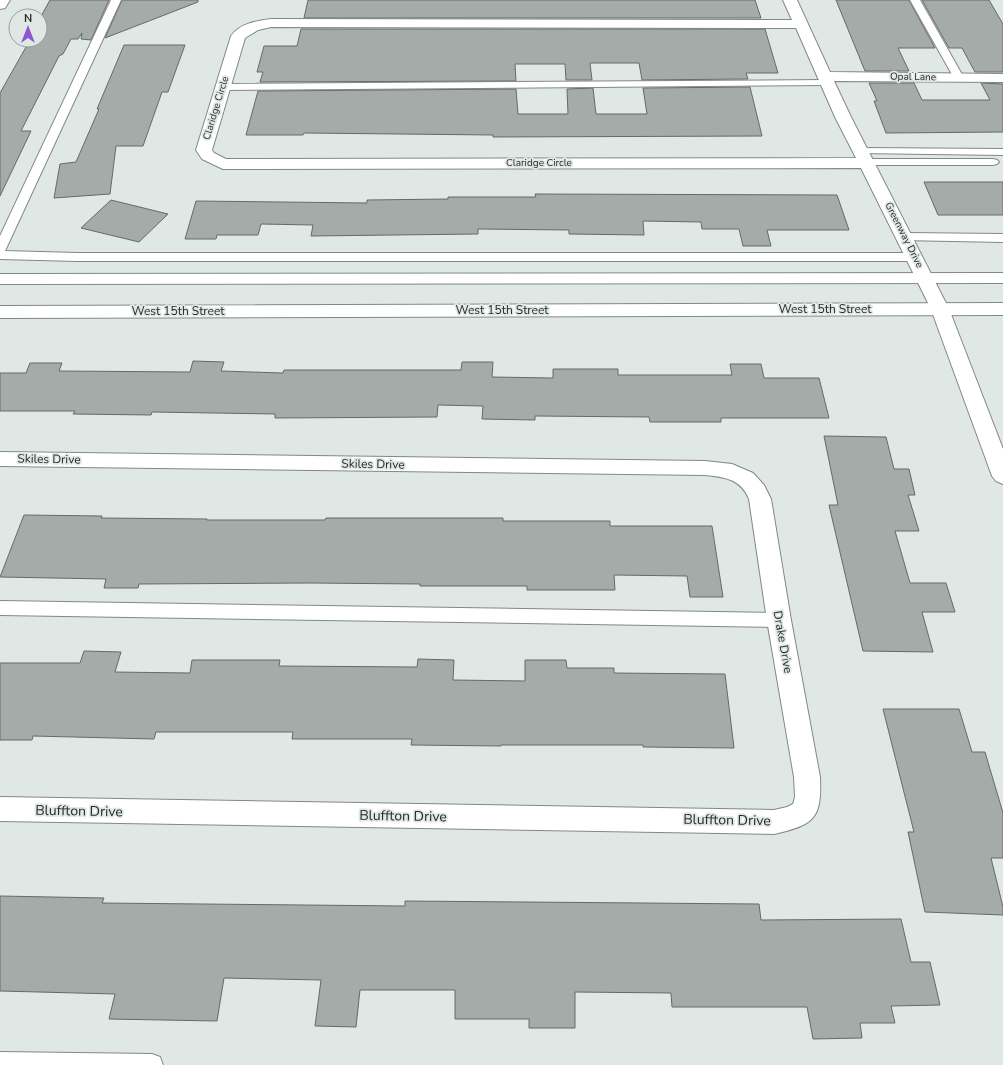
<svg xmlns="http://www.w3.org/2000/svg" width="1003" height="1065" font-family="'Nunito Sans',sans-serif">
<style>
.building{fill:#a4aba9;stroke:#646a68}
.lines{fill:none;stroke-linecap:round;stroke-linejoin:round}
.service-casing{stroke:#828886;stroke-width:2}
.minor-casing{stroke:#828886;stroke-width:2}
.secondary-casing{stroke:#828886;stroke-width:2}
.service{fill:#fff;fill-rule:evenodd}
.minor{fill:#fff;fill-rule:evenodd}
.secondary{fill:#fff;fill-rule:evenodd}
.labels{text-anchor:middle;dominant-baseline:central;stroke-width:3.5;stroke-linejoin:round;paint-order:stroke}
.far-street-label{font-size:10px;fill:#272a29;stroke:#e0e8e6}
.street-label{font-size:12px;fill:#272a29;stroke:#e0e8e6}
.near-street-label{font-size:14px;fill:#272a29;stroke:#e0e8e6}
</style>
<rect width="100%" height="100%" fill="#e0e8e6"/>
<path class="building" d="M50,0H109L91,40L81,39L82,33L78,39H71L63,54L59,56L21,131H31L0,196V93L30,40H40V18Z
M122,0H198V2L105,38Z
M308,0H755L761,18H304Z
M836,0H909L935,48H898L909,71H865Z
M922,0H989L1003,24V72H975L962,48H949Z
M301,29H765L778,73H746L748,79L642,80L639,63H590L592,80H566L565,64H515L516,81L260,82L263,72H257L264,46H297Z
M124,45H185L168,92H162L143,146H116L110,194L54,198L60,164L76,162L99,109H97Z
M869,83H914L922,100H990L981,83L1003,84V132L886,133L874,101H877Z
M750,87L762,136L493,137V135L304,133L303,135H246L258,91L516,89L518,114H568L567,89L593,88L596,114H647L643,88Z
M924,182H1003V215H938Z
M535,194L837,195L849,230H767L771,246H743L739,229H702L701,222L643,221L644,235L569,234V230L478,229V234L311,236L313,225L261,224L258,235H217L216,239H185L196,201L367,203V200L448,199V197H536Z
M111,200L168,214L139,242L81,228Z
M193,361L224,362L221,371L283,373L284,370H461L462,362H493L492,377L553,378V369H618V375H732L730,364H761L764,378H819L829,418H721V422H650L649,417L535,416V420L482,419L483,406L438,405L437,417L275,418V414L152,412L151,415L73,414L75,411H0V373H26L30,363H62L59,371L190,372Z
M824,436L886,437L894,469H909L915,495H908L919,531H895L910,583H946L955,612H922L933,652L863,651L829,505H838Z
M24,515L102,516L101,518L207,519V520H325L326,518H503V521H610V526H712L723,597H690L687,576L614,575L615,590H527V586H420V584L311,583L139,584L138,588H104L106,579L0,577Z
M84,651L121,652L115,672L190,673L192,660H280L279,666L417,667L418,659L454,660L453,680L525,681V660H566L567,668H614V673L725,674L734,748L643,747V745H501V746L411,745L412,739H292L293,732H156L154,739L33,736L32,740H0V663H80Z
M883,709H959L972,752H985L1003,813V858H991L1003,907V915L925,912L908,832H914Z
M0,896L104,898L102,903L405,906V901L759,904L761,920L901,919L911,962H930L940,1005L891,1006L895,1023H860L862,1038L813,1039L807,1007H672L671,993L575,992V1028H529V1019H455V990H360L356,1027L315,1026L321,980L224,978L217,1021L109,1019L115,994L0,991Z"/>
<g class="lines">
<defs>
<path id="service" d="M111,0H121L5,251L77,253H915L920,254L921,257L920,260L915,261H77L0,259V236Z
M910,0H920L964,78L963,80H955L954,78Z
M827,80L831,81L832,83L831,85L223,90L218,87L223,84Z
M861,148L1003,149V155L857,153L855,151L857,149Z
M867,159H993L997,160L999,162L997,164L993,165H863L861,163L863,161Z
M905,233L1003,234V242L901,240L899,237L901,234Z
M0,601L779,613L785,615L788,620L785,625L779,627L0,615Z
M0,1052L152,1054L160,1057L163,1065H0Z"/>
<path id="minor" d="M0,0H10L5,8L0,9Z
M783,0H797L830,72L1003,74V82L834,81L851,117L949,309L1003,449V484L996,481L992,476L931,309L861,168L223,169L202,159L196,150L231,36C240,23 257,21 271,19L792,20ZM271,27L796,28L835,117L856,158L226,159L214,153L212,150L245,38L258,30Z
M0,452L705,461L732,464L753,473L764,485L771,499L791,620L820,777C822,819 814,825 774,834L0,821V797L774,810L787,807L793,804L795,797L794,777L767,620L749,499C741,479 725,477 705,475L0,466Z"/>
<path id="secondary" d="M1003,273V283L0,284V274Z
M1003,303V315L0,318V306Z"/>
</defs>
<use href="#service" class="service-casing"/>
<use href="#minor" class="minor-casing"/>
<use href="#secondary" class="secondary-casing"/>
<use href="#service" class="service"/>
<use href="#minor" class="minor"/>
<use href="#secondary" class="secondary"/>
</g>
<g class="labels">
<g class="far-street-label">
<text transform="translate(913 77) rotate(1)">Opal Lane</text>
<text transform="translate(216 108) rotate(-73)">Claridge Circle</text>
<text x="539" y="163">Claridge Circle</text>
<text transform="translate(904 235) rotate(63)">Greenway Drive</text>
</g>
<g class="street-label">
<text x="825" y="309">West 15th Street</text>
<text x="502" y="310">West 15th Street</text>
<text x="178" y="311">West 15th Street</text>
<text transform="translate(49 459) rotate(1)">Skiles Drive</text>
<text transform="translate(373 464) rotate(1)">Skiles Drive</text>
<text transform="translate(783 642) rotate(80)">Drake Drive</text>
</g>
<g class="near-street-label">
<text transform="translate(79 811) rotate(1)">Bluffton Drive</text>
<text transform="translate(403 816) rotate(1)">Bluffton Drive</text>
<text transform="translate(727 820) rotate(1)">Bluffton Drive</text>
</g>
</g>
<g transform="translate(28 28)"><circle r="19" fill="#e0e8e6" stroke="#969c9a"/>
<path d="M0-3L7 15L0 10L-7 15Z" fill="#8f56ce"/>
<text y="-6" font-size="11" font-weight="bold" text-anchor="middle" fill="#272a29">N</text>
</g>
</svg>
